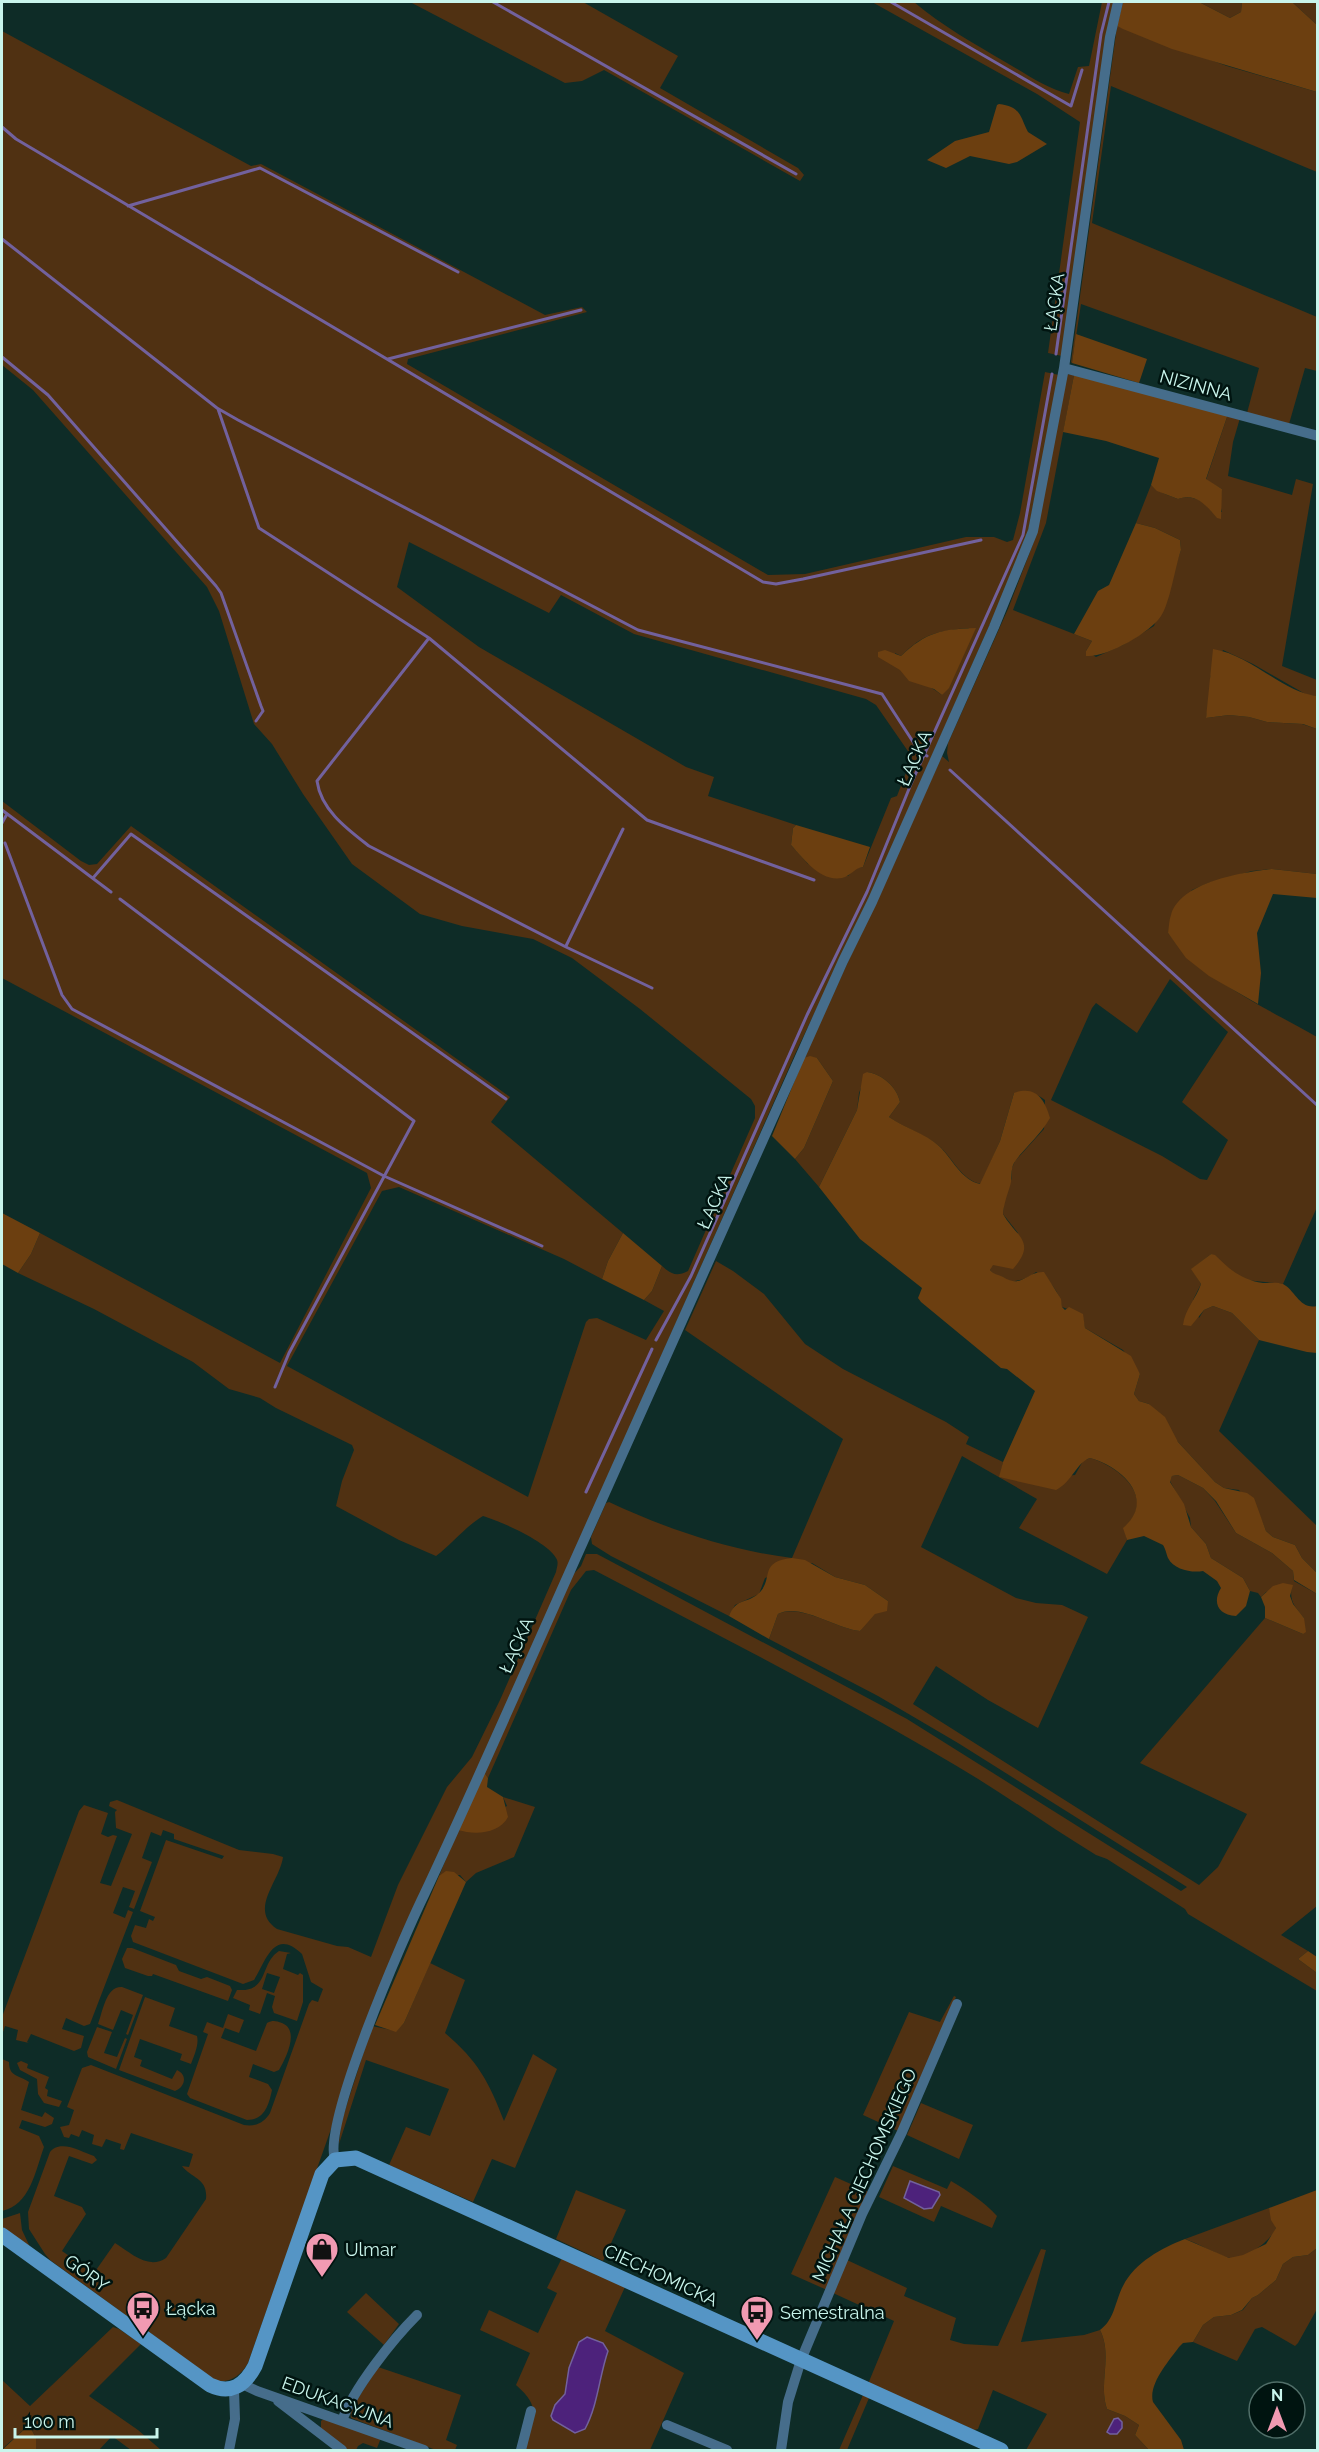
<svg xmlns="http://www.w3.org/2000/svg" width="1319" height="2452" font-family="Raleway,sans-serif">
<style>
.green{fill:#503112;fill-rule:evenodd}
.forest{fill:#6c3f10}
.water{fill:#4d227b;stroke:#72619d;stroke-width:1.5}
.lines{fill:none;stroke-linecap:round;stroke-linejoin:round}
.stream{stroke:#72619d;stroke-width:3}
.street{stroke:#466d8b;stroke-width:10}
.secondary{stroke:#5595c5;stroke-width:15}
.labels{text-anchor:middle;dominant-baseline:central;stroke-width:5;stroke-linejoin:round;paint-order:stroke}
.street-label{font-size:18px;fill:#c9f5ec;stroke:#001410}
.poi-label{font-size:18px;fill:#c9f5ec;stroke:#001410;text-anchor:start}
</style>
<rect width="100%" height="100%" fill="#0e2c27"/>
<path class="green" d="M410,2H583L678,56L660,88L798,168L804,175L800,181L604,70L582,81L565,83Z
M872,2H914C942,26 975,44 1007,63C1026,74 1047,89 1069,94L1078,67L1089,66L1102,2H1114L1062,356L1048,353L1080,122L1037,94Z
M1199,2H1242L1241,12L1230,18Z
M1292,2H1317V25Z
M1117,26L1227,66L1317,92V172L1111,86L1092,223L1317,317V371L1305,368L1289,424L1247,413L1259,368L1081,304L1072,363L1071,362Z
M2,31L251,166L261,164L545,315L582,307L587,312L408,359L407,364L768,575L805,574L966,537H994L1007,542L1013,540L1020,513L1045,372L1059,375L1026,542L873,890L796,1052L444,1846L336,2115L248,2363C241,2375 231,2383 216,2381L50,2260L45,2254L29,2229L28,2212L50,2152C61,2139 81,2152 94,2156L97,2160L92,2164L69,2156L54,2196L82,2207L86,2214L62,2251L94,2273L115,2243C131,2253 148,2270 166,2258L206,2199C208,2178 192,2179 182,2166L189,2167L193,2154L131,2133L124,2150L120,2149L121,2144L106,2139L102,2147L92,2144L94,2135L82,2130L79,2137L71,2134L69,2138L64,2137L60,2127L69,2125L74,2110L67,2107L82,2068L91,2065L244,2125C255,2127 264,2123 270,2113L309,2004L312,2000L318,2002L323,1989L311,1982L302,1954C274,1927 266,1961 254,1980L243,1984L133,1942L131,1936L135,1925L146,1928L149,1919L153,1921L155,1917L140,1911L166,1840L222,1859L224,1856L174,1839V1834L163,1830L161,1836L151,1832L142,1858L152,1862L134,1909L129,1907L135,1891L123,1887L113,1913L125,1918L128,1910L133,1912L90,2024L84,2026L66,2018L62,2029L84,2036L81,2048L74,2051L31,2034L27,2042L29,2043L16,2040L18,2030L5,2026L2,2035V2017L79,1811L84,1805L108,1813L101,1834L108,1837L113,1835L117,1836L100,1883L111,1886L132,1834L116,1828L115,1812L117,1810L109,1806L110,1802L117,1800L239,1850L273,1854L283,1857C280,1881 248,1910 277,1929L337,1946L348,1947L371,1957L398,1885L447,1787L472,1757L500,1700L556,1572C557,1567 559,1562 556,1558C548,1542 500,1521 483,1516C466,1526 452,1544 436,1556L399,1540L336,1506L342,1481L354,1450L352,1445L276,1408L260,1398L229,1389L193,1362L94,1309L18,1273L31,1254L40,1233L280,1363L371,1188L367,1173L2,978V801L81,861L89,865L97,864L131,826L510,1097L491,1122L623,1233L608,1261L602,1279L564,1259L399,1187L382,1191L287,1366L528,1497L586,1322L589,1319L597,1318L646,1340L664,1311L644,1300L652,1291L662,1266C671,1274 676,1277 688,1271L755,1118V1106L751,1099L640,1009L572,958L533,939L462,926L420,914L352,864L303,794L272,744L254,724L219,611L207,587L33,390L2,365ZM409,542L549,613L561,595L634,634L866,699L876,705L912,757L897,796L891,798L863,867L856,868L848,876L808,864L791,845L793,828L796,825L708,796L714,777L686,767L479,647L397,587ZM969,628L942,695C917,675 906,690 895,653L901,656C924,633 938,631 969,628Z
M1066,374L1074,375L1046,523L1013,610L1092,641L1086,651L1096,657L1123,645L1154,626L1181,550L1180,540L1155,528L1136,523L1151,485C1159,492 1167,495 1178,499C1190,494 1206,501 1212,512H1222L1220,505L1222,489L1206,480L1228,414L1240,418L1233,442L1228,476L1292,495L1296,479L1313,484L1282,666L1317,680V696L1307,695L1253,664L1223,650L1210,677V695L1206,718L1229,715L1249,717L1267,722L1302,724L1317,729V874L1272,869L1252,871L1208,883L1192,890L1168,933C1205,981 1266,1008 1317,1037V1207L1283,1284L1246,1280L1236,1275L1211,1254L1192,1269L1201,1284L1193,1300L1199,1318L1204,1310L1213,1306L1232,1313L1259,1340L1219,1431L1317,1526V1573L1302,1558L1295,1545L1273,1537L1266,1531L1260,1516L1239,1490L1224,1488L1215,1482L1178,1442L1149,1404L1139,1401L1134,1394L1140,1374L1123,1350L1085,1328L1082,1314L1062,1307C1060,1292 1049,1279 1036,1272C1022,1283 1002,1286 990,1270L992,1265H1001L1018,1233L1003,1214L1004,1200L1012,1178V1168L1015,1161L1044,1129L1045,1100C1035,1092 1026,1092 1014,1093L1000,1141L981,1184C961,1180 953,1158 939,1146C925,1134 904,1128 889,1117L900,1102C897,1087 882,1074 867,1072L859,1093L857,1110L819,1187L795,1159L804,1148L833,1081L817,1058H804L942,756L949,762L947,753L948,743L1008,609L1033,544ZM1170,979L1228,1032L1182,1102L1228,1140L1207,1180L1200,1179L1162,1156L1051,1100L1092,1008L1096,1003L1137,1033Z
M716,1261L733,1271L764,1294L805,1344L843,1369L946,1422L969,1437L966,1444L1003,1462L1000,1477L1022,1480L1075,1475L1083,1461L1090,1458C1121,1467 1157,1499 1124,1528L1127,1540L1107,1574L1019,1528L1037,1499L962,1456L921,1547L1016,1598L1036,1603L1062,1605L1088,1617L1038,1728L988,1700L936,1666L913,1704L1199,1885L1218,1867L1247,1814L1140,1763L1265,1618L1303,1634L1304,1618C1294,1605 1289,1601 1292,1585L1266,1592L1261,1597L1258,1593L1250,1591L1243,1578L1211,1558L1206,1544L1191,1527L1190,1518L1170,1481L1172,1476L1178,1475L1203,1488L1215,1501L1236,1533L1272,1553L1293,1571L1294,1581L1317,1594V1906L1281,1935L1308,1951L1298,1959L1317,1973V1991L1188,1914L1185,1909L1107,1859L1096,1855C1048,1826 1003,1793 955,1765C837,1695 715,1634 594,1570L586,1571L571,1590L488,1778L484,1772L570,1578L581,1566L586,1554H597L907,1719L1181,1891L1187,1887L958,1743L878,1696L769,1639L778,1614C800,1603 837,1629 860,1631L866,1622L888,1601L865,1585L835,1577L812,1563L765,1578L759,1594L735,1605L729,1616L611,1556L592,1544L591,1537L606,1503L609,1502C667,1529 728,1550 792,1558L843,1439L685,1330Z
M503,1797L535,1807L514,1857L476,1873L466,1882L460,1875L439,1876L458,1830L507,1806Z
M127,1948H132L176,1965L179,1971L201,1979L207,1977L230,1986L232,1990L228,2001L153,1974L152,1976H148L125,1968L122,1959Z
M279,1951L291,1953L287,1954L283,1969L298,1975L300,1973L303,1975V2002L297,2021L274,2013L272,2007L275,1996L267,1993L260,2014L249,2010L250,2005L233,1998L237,1990C270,1992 259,1964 279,1951ZM267,1973L280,1977L274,1993L262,1989Z
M430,1963L465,1980L445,2033C478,2061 489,2082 504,2121L533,2054L557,2069L515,2168L492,2159L473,2202L389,2165L406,2127L430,2136L449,2089L366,2060L339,2144L341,2123L372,2026L396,2031L404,2023Z
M122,1987L143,1995L128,2035L126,2034L133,2015L121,2010L113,2030L98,2024C103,2011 106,1986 122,1987Z
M954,1996L956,1997L898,2131L863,2115L909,2012L940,2022Z
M145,1997L175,2008L169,2026L197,2036C199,2044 195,2054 191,2064L180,2060L182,2054L140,2039L134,2057L142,2060L140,2066L172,2079L177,2070C188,2075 185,2087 175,2091L119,2070Z
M228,2014L244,2020L239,2033L225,2028L221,2038L256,2051L267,2023C273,2020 276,2021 282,2023C300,2030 286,2058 279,2070L274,2072L253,2064L249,2077L268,2084L272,2090C269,2104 265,2120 247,2120L190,2098L187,2094L208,2034L203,2032L207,2022L223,2028Z
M97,2027L112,2032L104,2053L117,2057L125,2038L127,2039L116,2069L88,2057L87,2052Z
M2,2059L9,2062C9,2077 19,2075 29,2082L21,2110L42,2117L45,2112L54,2118L52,2124L45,2127L22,2120L19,2128L39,2136L44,2147C35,2172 30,2205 2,2211Z
M21,2061L28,2064L27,2068L49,2077L45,2088L48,2090L47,2096L62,2101L59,2107L44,2103L38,2094L37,2079L20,2070L17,2063Z
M921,2103L973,2125L959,2159L907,2135Z
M893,2166L947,2189L951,2181C968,2191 983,2201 997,2216L992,2228L941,2206L934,2222L879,2197Z
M835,2177L869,2192L827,2290L791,2274Z
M576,2190L626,2210L603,2261L556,2239Z
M1269,2208L1276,2228C1271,2241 1245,2260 1230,2258C1222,2257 1195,2242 1185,2239Z
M20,2213L22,2230L30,2247L2,2228V2219Z
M1317,2248V2309L1298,2343L1295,2346L1262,2327L1255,2329L1237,2361L1193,2342L1203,2325L1214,2317L1231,2315L1243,2310L1252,2298L1258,2295L1276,2280L1283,2264L1293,2257L1308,2255Z
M1041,2249L1046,2250L1021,2342L1084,2335L1100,2330C1113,2356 1098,2383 1107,2409L1125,2416L1139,2425L1135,2435L1149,2450H1026L1047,2414L993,2390L978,2429L974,2430C939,2413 903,2400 868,2384L894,2321L833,2293L847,2260L907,2288L904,2296L956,2318L950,2340L964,2344L998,2346Z
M562,2258L625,2287L605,2331L684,2373L650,2450H524C532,2420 544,2409 516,2385L530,2353L480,2330L489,2310L538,2333L557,2293L547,2288Z
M366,2293L399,2324L384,2345L347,2312Z
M113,2327L119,2329L141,2344L89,2396L138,2430L161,2450H131L112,2436L99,2450H36V2438L29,2425L2,2449V2380L30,2406Z
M378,2367L461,2395L446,2440L457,2445L455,2450H436L351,2418L350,2411Z
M863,2395L869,2398L847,2450H839Z
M325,2418L381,2438L377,2448L363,2443L358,2446L356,2450H346L321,2431V2421Z"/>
<path class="forest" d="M1123,2H1199L1230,18L1241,12L1242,2H1292L1317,25V92L1172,49L1123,29L1117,26Z
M999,104C1022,107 1020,117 1028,132L1047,144L1017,162L1009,164L970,156L946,168L927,160L955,141L989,132L997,105Z
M1076,334L1147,359L1139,383L1072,363Z
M1074,375L1228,414L1206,479L1222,489L1221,519L1217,518C1207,506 1196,492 1178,499L1157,491L1151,485L1159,458L1106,441L1063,432Z
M1136,523L1155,528L1180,540L1181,550C1175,567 1170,603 1161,616C1150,633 1106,658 1086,656V651L1092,641L1074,634L1098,591L1109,585Z
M976,628L949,688L942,695L934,689L909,681L900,670L878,657V652L885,650L901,656C926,632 942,629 976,628Z
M1213,649C1251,655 1284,693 1317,696V729L1303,724L1267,722L1249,717L1229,715L1206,718Z
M796,825L870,847L863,867C854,868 851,876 842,878C820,882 804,859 791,845L793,828Z
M1272,869L1317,874V898L1273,894L1257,933L1261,973L1258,1004L1209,976L1186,958L1168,933C1169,927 1169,920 1171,915C1180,882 1243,872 1272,869Z
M810,1056L817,1058L833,1081L804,1148L795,1159L772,1136L804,1058Z
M867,1072C882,1074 897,1087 900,1102L889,1117C904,1128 925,1133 939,1146C952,1158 961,1180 980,1184L1000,1141L1014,1093C1036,1085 1045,1100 1050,1118C1040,1136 1024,1148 1014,1163C1010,1170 1013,1178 1010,1186C1007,1196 1004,1203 1003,1214C1017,1238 1037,1241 1013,1269L993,1265L990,1270C994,1275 997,1274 1003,1277C1023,1289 1026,1271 1044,1272L1061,1299L1062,1307L1065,1310L1069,1307L1083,1314L1085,1328L1131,1356L1140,1374L1134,1394L1139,1401L1149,1404L1165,1417L1178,1442L1215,1482L1224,1488L1247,1493L1254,1498L1266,1531L1273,1537L1295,1545L1302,1558L1317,1573V1594L1294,1580L1293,1571L1272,1553L1236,1533L1216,1501L1203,1488L1178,1475L1172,1476L1170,1482L1184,1504L1191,1527L1206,1544L1211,1558L1243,1578L1250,1591L1246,1606L1236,1616C1218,1615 1212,1602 1221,1588L1217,1581L1203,1571C1192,1573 1174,1570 1168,1558C1166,1553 1166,1550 1163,1545L1144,1536L1127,1540L1123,1528C1157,1499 1121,1466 1090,1458C1076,1463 1073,1481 1056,1490L999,1477L1003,1462L1035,1391L1007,1369L1001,1368L921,1302L918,1298L922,1288L860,1239L819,1187L857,1110L863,1074Z
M2,1213L40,1233L31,1254L18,1273L2,1264Z
M623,1233L662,1266L652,1291L644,1300L602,1279L608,1261Z
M1211,1254L1215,1255C1230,1270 1242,1280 1263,1283C1269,1283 1278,1282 1283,1284C1295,1290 1300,1310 1317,1306V1353L1307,1352L1259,1340L1232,1313L1213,1306L1204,1310L1191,1326L1183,1325C1185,1309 1196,1299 1201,1284L1191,1269Z
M792,1558L805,1560L835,1577L865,1585L888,1601L887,1611L875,1614L860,1631C837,1629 799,1602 778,1614L769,1639L729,1616C736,1598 746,1604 758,1594C775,1579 757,1562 792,1558Z
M1283,1583L1293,1585L1290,1596L1293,1604L1304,1618L1306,1632L1303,1634L1265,1618V1607L1261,1597L1273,1586Z
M484,1772L488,1778L487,1787L503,1797L508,1817C499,1834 475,1835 458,1830Z
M446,1871L454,1872L466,1882L404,2023L396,2032L375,2025L439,1876Z
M1308,1951L1317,1957V1973L1298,1959Z
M1317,2190V2248L1308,2255L1293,2257L1283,2264L1276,2280L1258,2295L1252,2298L1242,2310L1231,2315L1214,2317L1203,2325L1193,2342L1183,2343L1179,2347C1169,2361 1148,2384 1153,2402L1181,2440L1184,2450H1149L1135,2435L1139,2425L1125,2416L1107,2409C1098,2383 1113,2356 1100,2330C1115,2319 1115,2301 1123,2286C1135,2262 1162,2248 1185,2239L1229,2258L1243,2255L1266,2244L1276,2228L1271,2220L1269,2208Z
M29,2425L36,2438V2450H2Z"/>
<path class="water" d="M910,2181L939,2192L940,2195L932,2208L924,2209L904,2198Z
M587,2337L603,2343L608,2351C599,2377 598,2405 585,2429L575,2433L553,2420L551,2416L555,2405L565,2394L569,2368L579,2342Z
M1118,2418L1122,2422V2428L1117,2434H1110L1107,2432L1114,2419Z"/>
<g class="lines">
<path class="stream" d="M493,2L796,174
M891,2L1071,106L1082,70
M2,127L16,139L763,582L776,584L803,579L981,540
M128,206L260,168L458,272
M2,239L217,408L238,420L638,630L882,694L919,751L927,756
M1056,354L1101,34L1109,2
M2,357L48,395L216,586L221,593L261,706L263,711L256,721
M388,359L581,310
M218,409L259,528L429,638L647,820L814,880
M429,638L317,781C321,810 347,829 369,846L566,947L652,988
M950,770L1318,1106
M2,810L111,892
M2,823L7,814
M5,843L62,995L72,1009L384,1176L542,1246
M93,878L131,834L506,1099
M120,899L414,1121L289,1353L275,1387
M566,946L623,829
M656,1340L691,1276L807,1015L867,892L911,784L1023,535L1052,374
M586,1492L652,1349"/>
<path class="street" d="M1064,368L1318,436
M335,2160C322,2124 404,1936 424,1895C479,1778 530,1660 583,1542C670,1348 756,1155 843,961L872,902L994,627L1033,531L1064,368L1110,37L1118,2
M242,2384L257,2391L424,2450
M278,2401L342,2450
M342,2421C353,2389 393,2339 417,2315
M667,2425L727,2450
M229,2450L235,2419L234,2390
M521,2450L531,2411
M781,2450L788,2402L801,2360L862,2214L902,2132L957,2004"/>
<path class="secondary" d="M2,2235L210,2385C231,2395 245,2385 255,2366L322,2174L335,2160L356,2158L1001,2450"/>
</g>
<defs>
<symbol id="shop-pin" viewBox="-11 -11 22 30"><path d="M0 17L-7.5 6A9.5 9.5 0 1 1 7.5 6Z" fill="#f19ab2" stroke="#001410"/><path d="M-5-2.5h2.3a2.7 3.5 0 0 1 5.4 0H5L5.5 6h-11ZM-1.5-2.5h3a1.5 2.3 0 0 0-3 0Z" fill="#111"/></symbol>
<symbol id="bus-pin" viewBox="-11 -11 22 30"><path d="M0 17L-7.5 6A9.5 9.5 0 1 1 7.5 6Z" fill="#f19ab2" stroke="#001410"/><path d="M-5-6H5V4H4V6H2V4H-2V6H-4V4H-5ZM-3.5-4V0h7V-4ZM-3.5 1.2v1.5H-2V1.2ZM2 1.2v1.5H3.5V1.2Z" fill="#111"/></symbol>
</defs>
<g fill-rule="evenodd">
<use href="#shop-pin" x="303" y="2230" width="38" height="52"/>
<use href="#bus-pin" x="124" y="2289" width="38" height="52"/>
<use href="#bus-pin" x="738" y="2293" width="38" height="52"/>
</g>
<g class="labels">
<g class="street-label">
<text transform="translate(1054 302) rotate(-82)">ŁĄCKA</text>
<text transform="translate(1196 385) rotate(15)">NIZINNA</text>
<text transform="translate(914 758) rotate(-66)">ŁĄCKA</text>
<text transform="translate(714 1201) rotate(-66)">ŁĄCKA</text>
<text transform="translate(516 1645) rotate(-66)">ŁĄCKA</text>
<text transform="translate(864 2175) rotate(-66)">MICHAŁA CIECHOMSKIEGO</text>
<text transform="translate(87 2273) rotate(36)">GÓRY</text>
<text transform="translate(661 2275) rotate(25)">CIECHOMICKA</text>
<text transform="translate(338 2402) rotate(20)">EDUKACYJNA</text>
</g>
<g class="poi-label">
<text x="345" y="2249">Ulmar</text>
<text x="166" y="2308">Łącka</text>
<text x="780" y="2312">Semestralna</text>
</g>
</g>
<rect width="1319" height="2452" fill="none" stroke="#c9f5ec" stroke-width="6"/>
<g transform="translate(1277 2410)"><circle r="28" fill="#001410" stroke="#506e68" stroke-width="1.5"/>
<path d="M0-4.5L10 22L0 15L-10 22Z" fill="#f19ab2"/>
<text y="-9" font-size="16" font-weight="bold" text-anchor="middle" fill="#c9f5ec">N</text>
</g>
<path d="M15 2428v9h142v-9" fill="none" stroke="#c9f5ec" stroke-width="3"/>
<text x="24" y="2428" font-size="18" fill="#c9f5ec" stroke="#001410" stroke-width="4.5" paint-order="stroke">100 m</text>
</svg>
